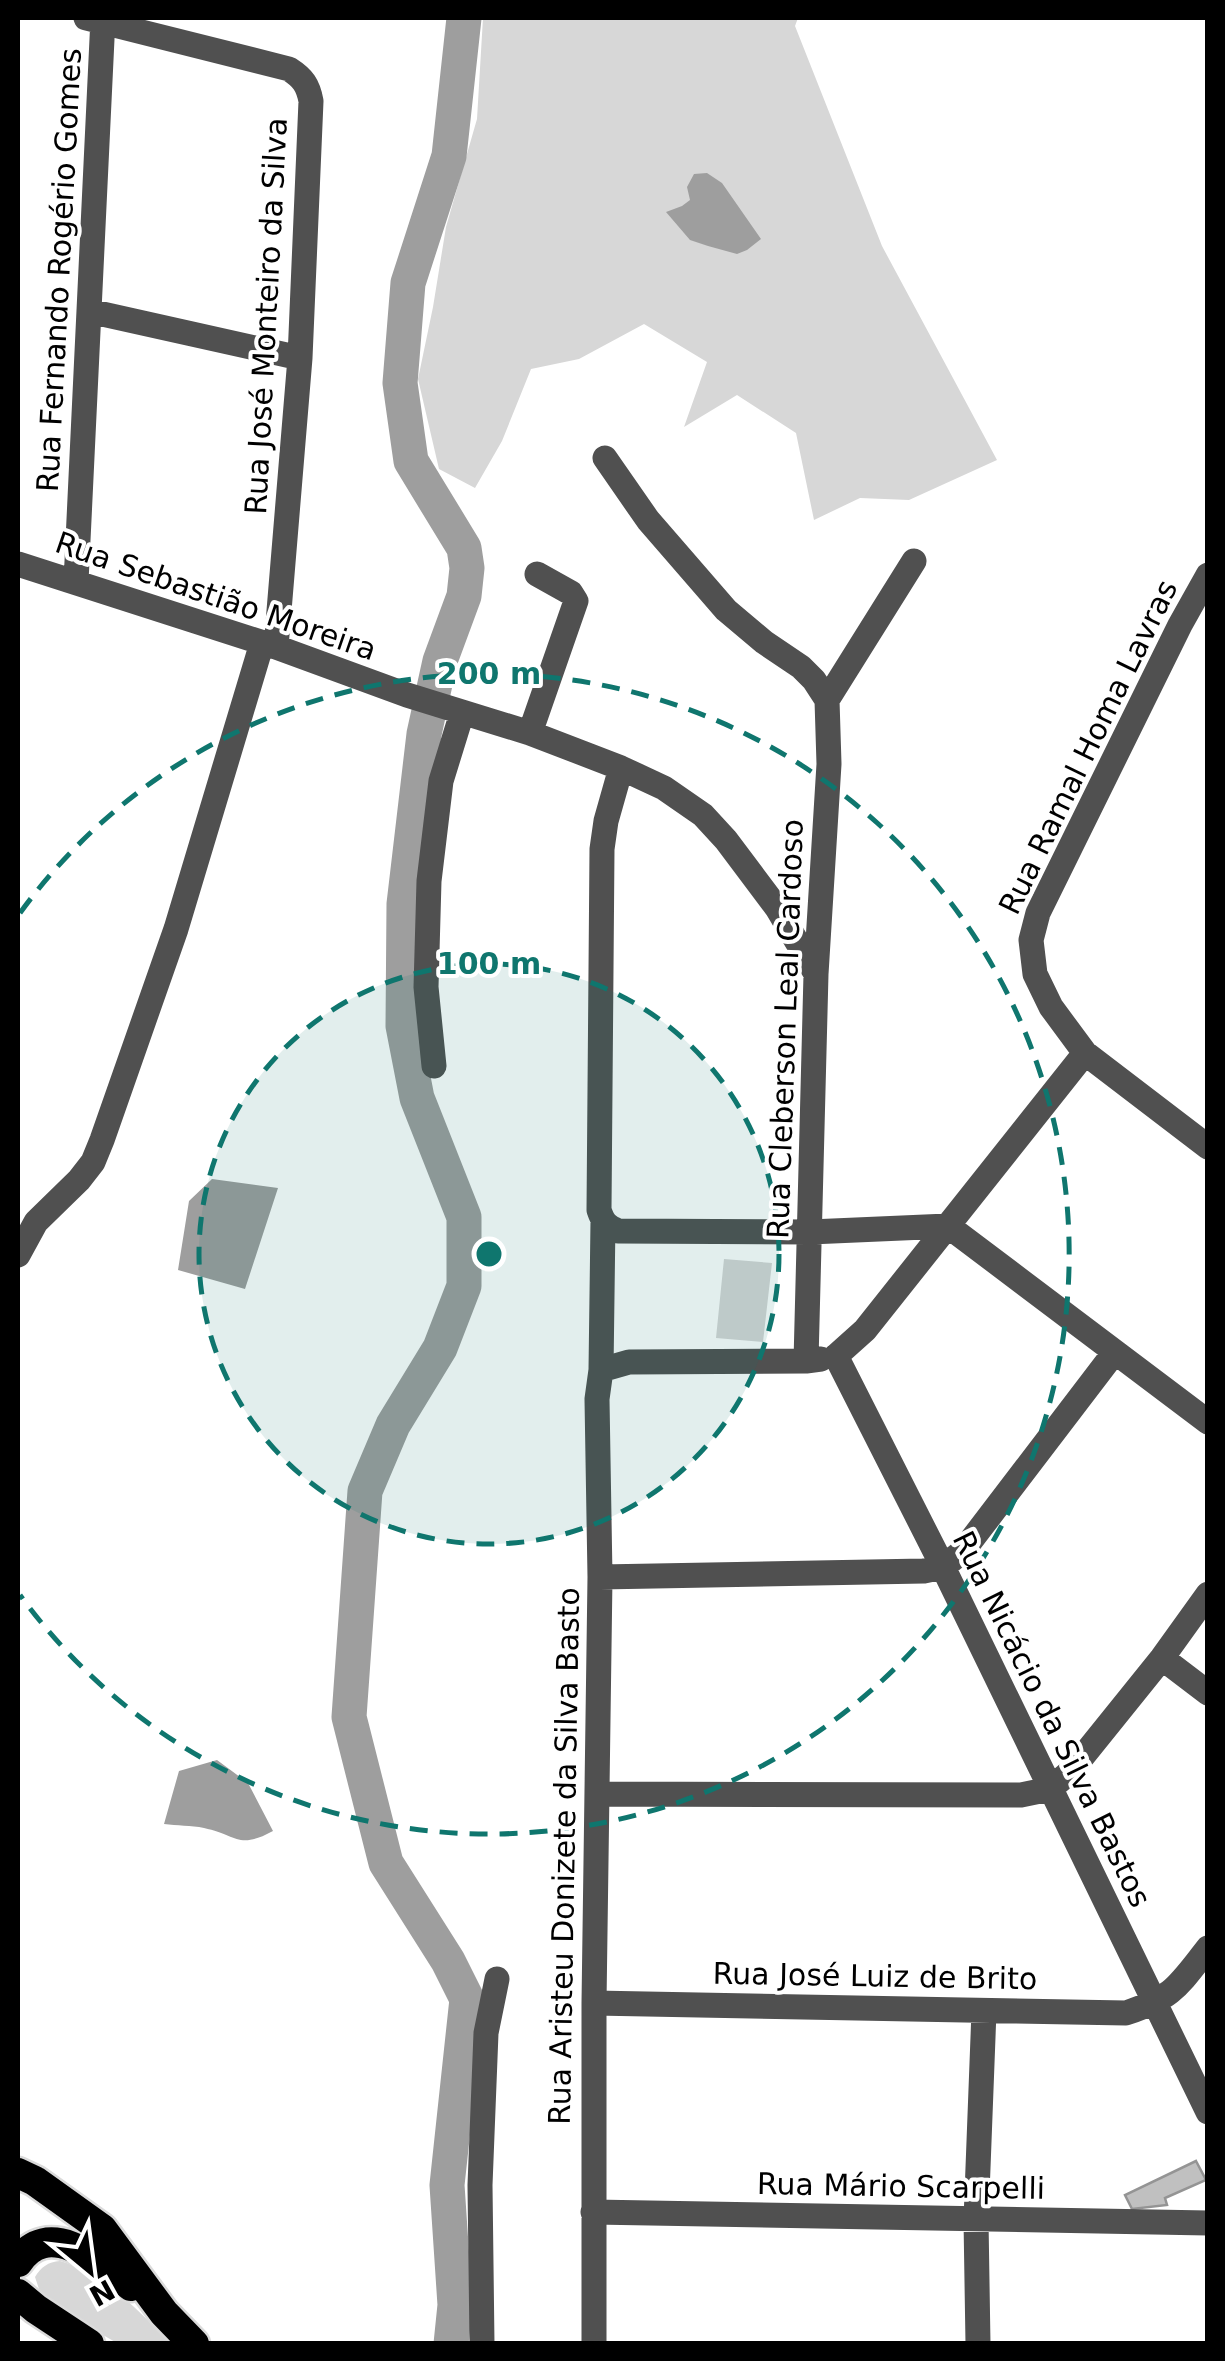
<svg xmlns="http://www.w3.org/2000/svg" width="1225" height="2361" font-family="'DejaVu Sans',sans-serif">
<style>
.green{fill:#d7d7d7}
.water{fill:#9e9e9e}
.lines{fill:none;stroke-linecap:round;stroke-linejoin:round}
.river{stroke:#9e9e9e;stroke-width:35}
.building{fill:#c0c0c0;stroke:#949494;stroke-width:2.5}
.highway-casing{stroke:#dbdbdb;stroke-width:35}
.minor{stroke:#505050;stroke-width:25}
.highway{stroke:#000;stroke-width:30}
.ring{fill:none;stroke:#0f766e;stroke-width:5;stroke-dasharray:18 12}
.labels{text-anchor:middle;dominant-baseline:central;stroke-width:8;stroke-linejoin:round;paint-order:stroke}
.street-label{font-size:30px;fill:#000;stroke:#fff}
.centre{fill:#0f766e;stroke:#fff;stroke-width:5}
.ring-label{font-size:30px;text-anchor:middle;font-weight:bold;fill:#0f766e;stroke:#fff;stroke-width:8;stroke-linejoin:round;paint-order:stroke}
</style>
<rect width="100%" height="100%" fill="#fff"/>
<path class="green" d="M483,18H798L795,26L882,246L997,460L909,500L860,498L814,520L796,433L737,395L684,427L707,362L644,324L579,359L531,369L502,441L475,488L439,469L418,379L433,307L446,227L477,119Z
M724,1259L772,1263L763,1342L716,1338Z
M60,2261C107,2275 137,2310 171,2343H117L43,2301L35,2277C41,2267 48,2262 60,2261Z"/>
<path class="water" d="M707,173L722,183L761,239L747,250L737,254L708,246L690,240L666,212L682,206L690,200L687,187L694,174Z
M212,1179L278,1188L245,1289L178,1270L189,1201Z
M217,1760L248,1783L273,1831C238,1850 237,1835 204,1828C191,1825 177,1826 164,1824L179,1771Z"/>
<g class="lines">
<path class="river" d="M451,2344L455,2305L447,2185L467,1999L448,1961L386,1863L349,1717L365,1491L393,1425L440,1348L464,1286V1217L417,1098L403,1026L404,904L424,734L440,661L464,596L467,568L464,548L411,461L400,383L408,283L449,156L464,18"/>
</g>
<path class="building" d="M1196,2161L1206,2180L1165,2198L1167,2205L1132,2209L1125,2195Z"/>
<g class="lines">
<defs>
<path id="highway" d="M18,2173L35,2181L102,2229L164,2313L194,2344
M18,2262C49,2216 101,2262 131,2286
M18,2294L36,2309L89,2344"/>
</defs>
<use href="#highway" class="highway-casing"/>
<path class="minor" d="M86,18L289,69C303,78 308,85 311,101L300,358L276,647
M89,311L300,358
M605,458L648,520L726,610L764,642L801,667L814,680L827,700L829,764L816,974L806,1361
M18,564L276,647L407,695L530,733L621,768L664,788L703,815L726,840L777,908L816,974
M1208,575L1180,625L1038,913L1031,940L1035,974L1051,1007L1085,1053L1208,1147
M76,582L103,18
M827,700L914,561
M530,733L576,601L571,593L537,574
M621,768L606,821L602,849L599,1210C603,1222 606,1226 618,1231L810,1232L948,1226L1208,1422
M434,1066L426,987L429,881L441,781L462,713
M18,1255L36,1222L79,1180L93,1162L102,1140L176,929L262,643
M836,1356L943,1567L1208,2112
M836,1356L865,1330L1085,1053
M601,1370L629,1362L806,1361L821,1359
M600,1577L924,1571L943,1567L963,1551L1114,1353
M1162,1658L1208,1693
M598,1794L1021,1795L1050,1789L1071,1771L1162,1658L1208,1594
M594,2003L1126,2013C1174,1997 1178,1986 1208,1948
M593,2212L1208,2223
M482,2344L480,2185L486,2033L497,1979
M594,2344V2003L600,1577L597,1399L601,1370L603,1221
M978,2344L976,2220L984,2011"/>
<use href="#highway" class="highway"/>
</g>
<circle cx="489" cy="1254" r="290" fill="#0f766e" fill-opacity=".12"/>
<g class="ring">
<circle cx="489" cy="1254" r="290"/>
<path d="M20 913A580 580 0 1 1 20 1595"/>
</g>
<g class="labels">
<g class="street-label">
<text transform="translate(59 270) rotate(-87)">Rua Fernando Rogério Gomes</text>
<text transform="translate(266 316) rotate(-87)">Rua José Monteiro da Silva</text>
<text transform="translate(216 596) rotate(19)">Rua Sebastião Moreira</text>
<text transform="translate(1088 747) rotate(-64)">Rua Ramal Homa Lavras</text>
<text transform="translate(785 1029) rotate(-88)">Rua Cleberson Leal Cardoso</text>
<text transform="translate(1052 1719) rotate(64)">Rua Nicácio da Silva Bastos</text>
<text transform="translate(564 1856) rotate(-89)">Rua Aristeu Donizete da Silva Basto</text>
<text transform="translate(875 1976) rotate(1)">Rua José Luiz de Brito</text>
<text transform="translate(901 2186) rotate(1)">Rua Mário Scarpelli</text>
</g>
</g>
<circle cx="489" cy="1254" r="15" class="centre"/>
<g class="ring-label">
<text x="489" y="684">200 m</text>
<text x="489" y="974">100 m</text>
</g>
<rect width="1225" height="2361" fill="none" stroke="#000000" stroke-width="40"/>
<g transform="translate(90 2271) rotate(151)" stroke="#ffffff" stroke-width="8" paint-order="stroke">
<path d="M0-8L18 38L0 25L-18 38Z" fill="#000000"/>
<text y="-15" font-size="28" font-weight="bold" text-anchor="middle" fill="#000000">N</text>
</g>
</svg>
